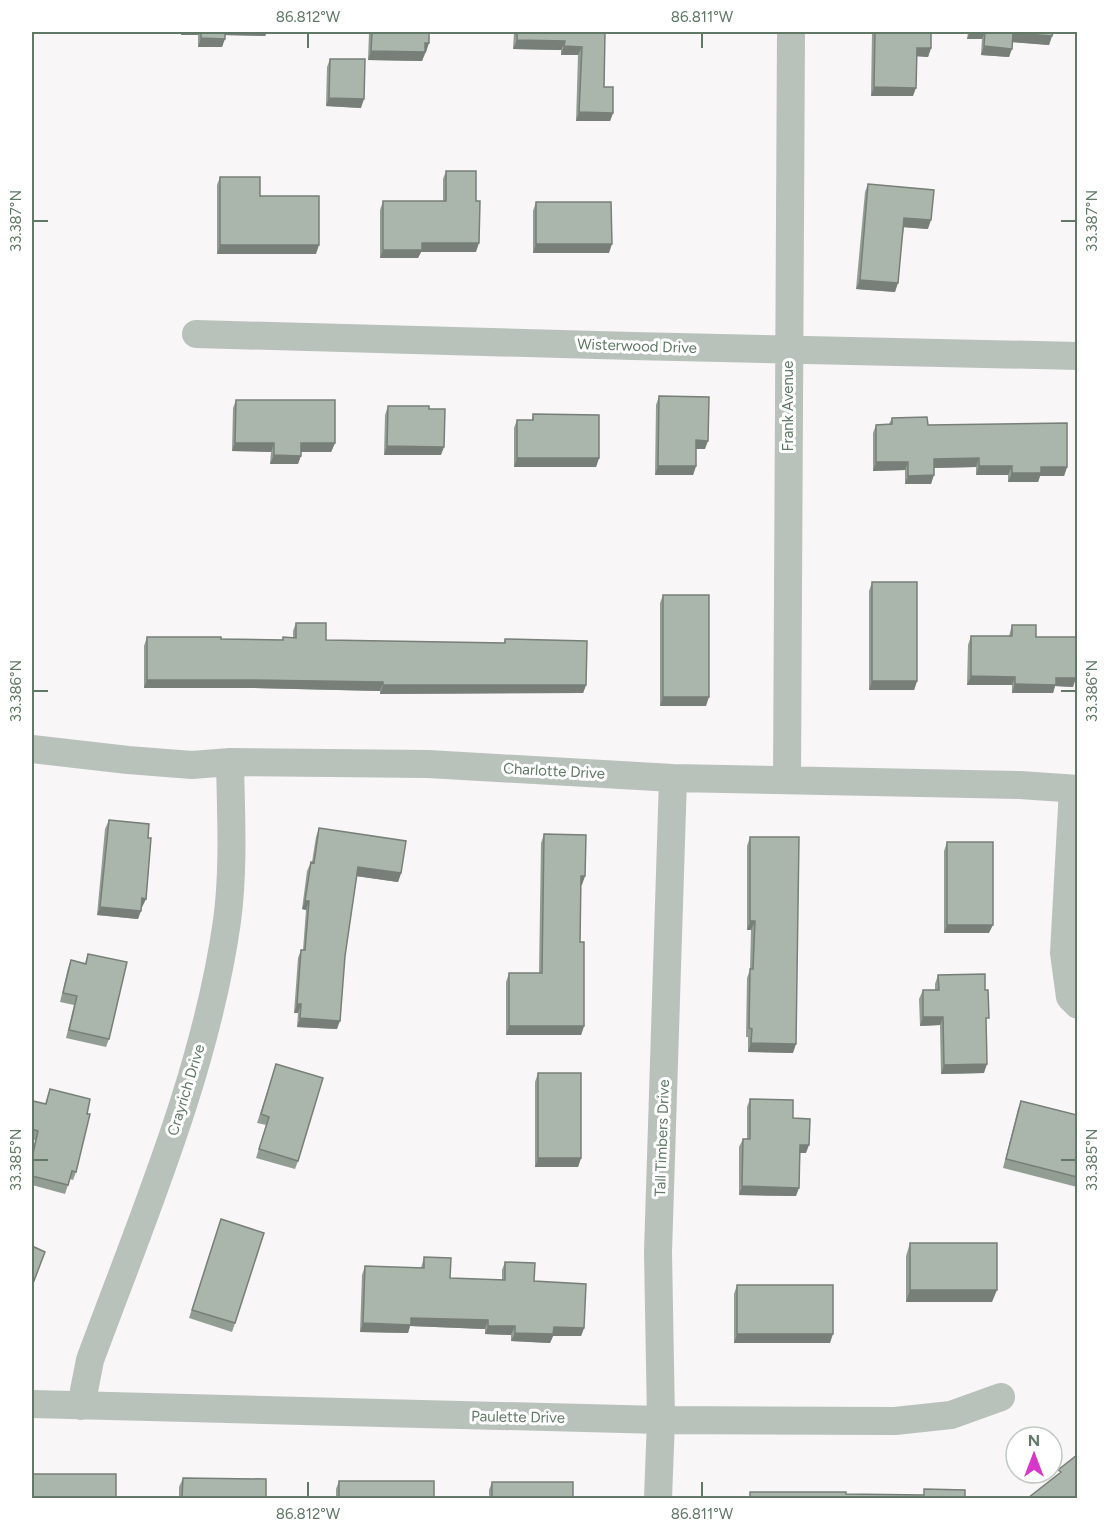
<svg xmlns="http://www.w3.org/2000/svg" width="1109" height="1530" font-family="Figtree,sans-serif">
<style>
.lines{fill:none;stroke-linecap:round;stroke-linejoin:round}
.street{stroke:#b9c1bb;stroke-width:28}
.wall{fill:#929d94}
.shaded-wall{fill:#777f78}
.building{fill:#aab6ac;stroke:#777f78;stroke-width:1.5}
.ticks{fill:none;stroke:#617867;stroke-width:2}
.labels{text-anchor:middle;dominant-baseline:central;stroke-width:6;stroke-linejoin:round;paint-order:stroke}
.street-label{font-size:15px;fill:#617867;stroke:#fff}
.neatline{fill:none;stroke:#617867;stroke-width:2}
.ticks-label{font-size:15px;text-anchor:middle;fill:#617867}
</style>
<rect width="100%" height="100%" fill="#f8f6f6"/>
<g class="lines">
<path class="street" d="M196,334L633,346L1078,356
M32,749L128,760L192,765L230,762L428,764L673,778L1020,785L1078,789
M787,780L791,32
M1073,789L1064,953L1070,997L1078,1005
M32,1404L661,1420L895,1421L951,1415L1001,1397
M81,1406L90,1360C142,1219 206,1071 227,921C234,869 231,815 230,762
M658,1498L661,1420L658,1252L673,778"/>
</g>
<path class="wall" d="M181,32H267L265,36L225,35L222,47H198V35H181Z
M369,32H429L426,52L422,61L368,60Z
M514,32H605L604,87L613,113L610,121H576L578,55H561V50L513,49Z
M872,32H931V48L928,57L917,56L913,96H871Z
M968,32H1053L1049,45L1012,42L1009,57L981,55L982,39H967Z
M330,59L361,108L326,106L327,67Z
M446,171L476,252H421L418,258H380V210L383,201H443V179Z
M220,177L260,196L316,254H217V185Z
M868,184L928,229L904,227L895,292L856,289L865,192Z
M536,202L609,253H533V211Z
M659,396L705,449H696V466L693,475H655L656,405Z
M236,400L335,443L331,452H301L298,464H270L271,452L232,451L233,408Z
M388,406L429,409L441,455H384L385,415Z
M533,414L599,458L596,467H514V428L517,420H532Z
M892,418L928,425L1067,467L1064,476H1040L1038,482H1008V475H976V467L934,468L931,484H905V470L873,471V433L876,425L889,424Z
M872,582L917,681L914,690H869V591Z
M663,595L706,706H660V603Z
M296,623L326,640L504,643L505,639L586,685L583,693L380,694V691L251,688H144V646L147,637L282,640L283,637L293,638V631Z
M1012,625L1036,637L1073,687L1055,686L1053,693H1012V685H967L968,645L971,636H1009Z
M109,820L146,899L142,907H141L138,919L97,915L105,829Z
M319,828L401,873L398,882L357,876L345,956L337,1029L297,1027L298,1013H294L298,958L301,950H303L306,910L302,909L307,871L311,862H312L316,837Z
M544,834L585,876L581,885L580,942L584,1026L581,1035H506V982L509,973H539L541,843Z
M750,837L793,1053L748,1052V1037H746L747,978L750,970L751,930H747V846Z
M947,842L989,933H944V851Z
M88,954L109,1039L106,1047L66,1038L74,1005L60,1002L68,968L71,960L85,963Z
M938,975L986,1025L984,1073L941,1074L940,1025L920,1026L919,999L923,990H935V984Z
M276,1064L298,1161L295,1169L256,1158L266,1125L257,1123Z
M538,1073L581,1158L578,1167H535V1082Z
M50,1089L87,1114L76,1172L73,1180L70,1179L65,1194L32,1185V1154L35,1140L32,1139V1106L33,1101L45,1104Z
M750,1099L793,1118L806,1153H800L796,1196L739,1195V1147L743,1139H747V1107Z
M1021,1101L1077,1115V1187L1003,1168L1018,1109Z
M218,1228L235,1323L232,1332L189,1318Z
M910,1243L992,1302H906V1256Z
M424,1257L450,1278L502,1280V1270L505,1262L534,1281L584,1328L581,1336H553L550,1343L511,1341V1335L485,1334V1329L410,1326L408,1333L360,1332L362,1275L365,1266L421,1268Z
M737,1285L830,1343H734V1294Z
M183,1478L266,1498H179V1487Z
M339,1481L434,1498H336V1489Z
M492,1482L573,1498H489V1490Z"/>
<path class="shaded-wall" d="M182,32H199L198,35H181Z
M223,32H267L265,36L222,35Z
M970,32H985L982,39H967Z
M1013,33L1052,36L1049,45L1010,42Z
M201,38L225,39L222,47H198Z
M517,40L565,41L561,50L513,49Z
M425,43H429L426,52H422Z
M564,46L582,47L578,55H561Z
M984,46L1012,49L1009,57L981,55Z
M917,48H931L928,57L913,56Z
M371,51L425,52L422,61L368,60Z
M874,87L916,88L913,96H871Z
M329,98L364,99L361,108L326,106Z
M579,112L613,113L610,121H576Z
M904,218L931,220L928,229L901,227Z
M422,243H479L476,252H421L418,258H380L383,250Z
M536,244H612L609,253H533Z
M220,245H319L316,254H217Z
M860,280L898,283L895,292L856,289Z
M696,440L708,441L705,449H693Z
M235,443H274L271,452L232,451Z
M301,443H335L331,452H298Z
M387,446L444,447L441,455H384Z
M274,455L301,456L298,464H270Z
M517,458H599L596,467H514Z
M979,458L976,467L931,468L934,459Z
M876,462H908L905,470L873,471Z
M658,466H696L693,475H655Z
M979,466H1012L1008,475H976Z
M1041,467H1067L1064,476H1040L1038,482H1008L1012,473Z
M934,475L931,484H905L908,476Z
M971,676L1015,677L1012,685H967Z
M1056,678H1076L1073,687L1055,686L1053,693H1012L1015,684Z
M147,680H254L383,682L380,691L251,688H144Z
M872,681H917L914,690H869Z
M383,685H586L583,693L380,694Z
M663,697H709L706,706H660Z
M358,867L401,873L398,882L355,876Z
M581,876H585L582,885H578Z
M142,898L146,899L142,907H139Z
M305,901H309L306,910L302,909Z
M100,907L141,911L138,919L97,915Z
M750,921H755L751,930H747Z
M947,925H993L989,933H944Z
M297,1004H301L298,1013H294Z
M923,1017H943L940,1025L920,1026Z
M300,1018L340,1021L337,1029L297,1027Z
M509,1026H584L581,1035H506Z
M751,1043L796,1044L793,1053L748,1052Z
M987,1064L984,1073L941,1074L944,1065Z
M800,1145H809L806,1153H797Z
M538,1158H581L578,1167H535Z
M742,1186L799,1188L796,1196L739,1195Z
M910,1290H997L992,1302H906Z
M411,1318L488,1320L485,1329L410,1326L408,1333L360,1332L363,1323Z
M488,1326H515L511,1335L485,1334Z
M554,1327L584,1328L581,1336H553L550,1343L511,1341L515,1333Z
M737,1334H833L830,1343H734Z"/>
<path class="building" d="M201,32H225V39L201,38Z
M372,32H429V43H425V52L371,51Z
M517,32H605L604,87H613V113L579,112L582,47L564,46L565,41L517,40Z
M875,32H931V48H917L916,88L874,87Z
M985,32H1053L1052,36L1013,33L1012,49L984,46Z
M330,59H365L364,99L329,98Z
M446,171H476V201H480L479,243H422V250H383V201H446Z
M220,177H260V196H319V245H220Z
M868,184L934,190L931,220L904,218L898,283L860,280Z
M536,202H611L612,244H536Z
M659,396L709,397L708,441L696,440V466H658Z
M236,400H335V443H301V456L274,455V443H235Z
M388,406H429V409H445L444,447L387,446Z
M533,414L599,415V458H517V420H533Z
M927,417L928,425L1067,423V467H1041V473H1012V466H979V458L934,459V475L908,476V462H876V425L892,424V418Z
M872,582H917V681H872Z
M663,595H709V697H663Z
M296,623H326V640L505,643V639L587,641L586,685H383V682L254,680H147V637H221V639L283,640V637L296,638Z
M1012,625H1036V637H1077L1076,678H1056V685L1015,684V677L971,676V636H1012Z
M109,820L149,824L148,838H151L146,899L142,898L141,911L100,907Z
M319,828L406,841L401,873L358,867L345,956L340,1021L300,1018L301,1004H297L301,950H305L309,901H305L311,862L314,863Z
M544,834L586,835L585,876H581L580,942H584V1026H509V973H542Z
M750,837H799L796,1044L751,1043L752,1029L749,1028L750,969H753L755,921H750Z
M947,842H993V925H947Z
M88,954L127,962L109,1039L69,1030L77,996L63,993L71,960L86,964Z
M985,974V990H988L989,1018H986L987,1064L944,1065L943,1017H923V990H939L938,975Z
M276,1064L323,1078L298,1161L259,1149L269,1117L261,1114Z
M538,1073H581V1158H538Z
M50,1089L90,1099L87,1114H90L76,1172L72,1171L68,1185L32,1176V1158L38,1131L32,1129V1108L33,1101L46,1104Z
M750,1099L793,1100V1118L810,1119L809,1145H800L799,1188L742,1186L743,1139H750Z
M1021,1101L1077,1115V1177L1006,1159Z
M221,1219L264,1233L235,1323L192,1310Z
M910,1243H997V1290H910Z
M32,1246L45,1252L32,1286Z
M424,1257L451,1258L450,1278L505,1280V1262L535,1263L534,1281L586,1284L584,1328L554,1327L553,1334L515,1333V1326H488V1320L411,1318V1325L363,1323L365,1266L424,1268Z
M737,1285H833V1334H737Z
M1077,1455V1498H1028L1061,1472L1058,1470Z
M32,1474H116V1498H32Z
M183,1478L266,1479V1498H182Z
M339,1481H434V1498H339Z
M492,1482H573V1498H492Z
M924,1489L965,1490V1498H750V1492H846V1494L924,1495Z"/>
<path class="ticks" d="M308,33V48M702,33V48M33,221H48M1061,221H1076M33,691H48M1061,691H1076M33,1160H48M1061,1160H1076M308,1482V1497M702,1482V1497"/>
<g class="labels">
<g class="street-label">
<text transform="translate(637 346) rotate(2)">Wisterwood Drive</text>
<text transform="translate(788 406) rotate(-90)">Frank Avenue</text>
<text transform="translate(554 771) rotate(3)">Charlotte Drive</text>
<text transform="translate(186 1090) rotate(-73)">Crayrich Drive</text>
<text transform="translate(662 1138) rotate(-88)">Tall Timbers Drive</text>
<text transform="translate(518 1417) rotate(1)">Paulette Drive</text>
</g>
</g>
<rect width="1109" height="1530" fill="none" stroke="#ffffff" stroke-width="66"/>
<g transform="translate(1034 1455)"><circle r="28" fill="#ffffff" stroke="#c0c9c2" stroke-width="1.5"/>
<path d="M0-4.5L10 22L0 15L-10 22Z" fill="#d638c9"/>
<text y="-9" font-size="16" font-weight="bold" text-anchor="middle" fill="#617867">N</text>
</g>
<rect x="33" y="33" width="1043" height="1464" class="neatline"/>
<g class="ticks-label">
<text x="308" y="22">86.812°W</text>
<text x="702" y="22">86.811°W</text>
<text transform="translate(16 221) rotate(-90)" y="5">33.387°N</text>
<text transform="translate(1092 221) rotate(-90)" y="5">33.387°N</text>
<text transform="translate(16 691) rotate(-90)" y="5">33.386°N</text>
<text transform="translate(1092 691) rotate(-90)" y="5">33.386°N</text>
<text transform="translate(16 1160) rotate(-90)" y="5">33.385°N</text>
<text transform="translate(1092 1160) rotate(-90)" y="5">33.385°N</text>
<text x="308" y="1519">86.812°W</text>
<text x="702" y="1519">86.811°W</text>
</g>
</svg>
